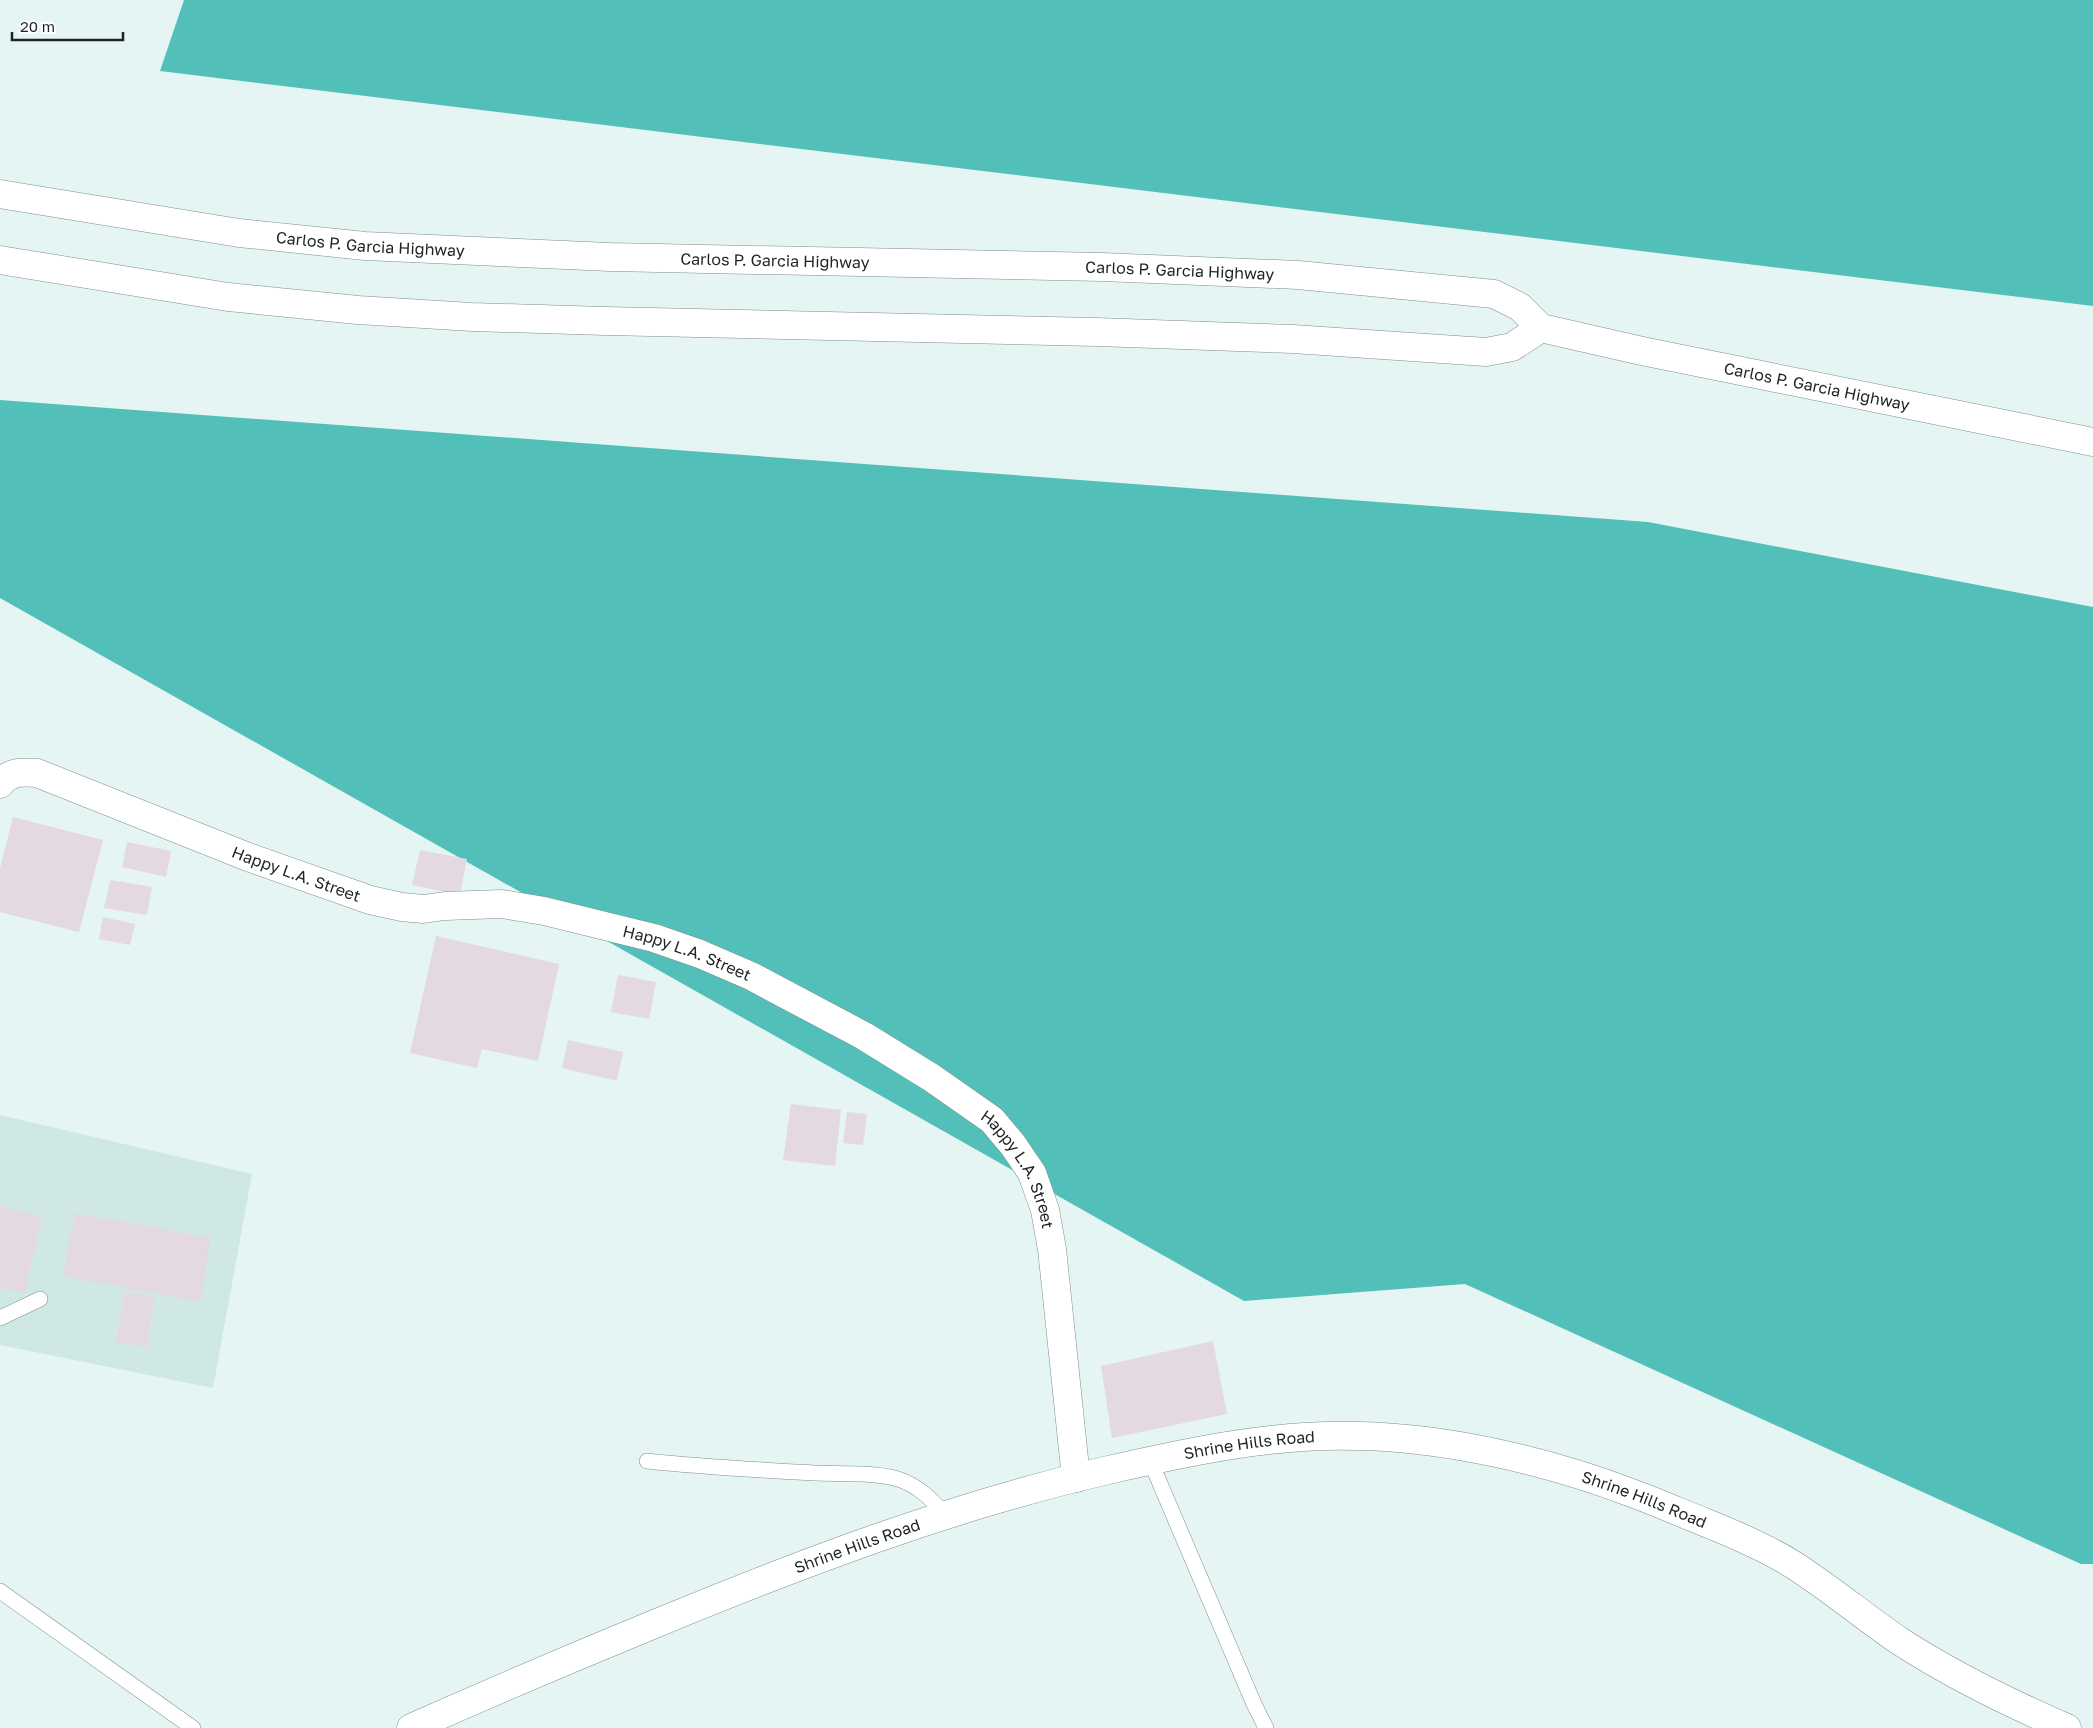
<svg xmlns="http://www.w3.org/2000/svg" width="2093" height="1728" font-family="'Golos Text',sans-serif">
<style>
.built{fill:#cfe8e6}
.forest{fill:#52c0b9}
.building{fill:#e4d8e2}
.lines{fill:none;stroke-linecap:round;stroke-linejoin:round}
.service-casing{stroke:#7f8e8d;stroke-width:16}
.minor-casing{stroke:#7f8e8d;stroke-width:29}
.tertiary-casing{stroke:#7f8e8d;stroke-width:29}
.trunk-casing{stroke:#7f8e8d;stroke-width:29}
.service{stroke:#fff;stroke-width:15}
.minor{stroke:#fff;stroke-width:28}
.tertiary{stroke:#fff;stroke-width:28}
.trunk{stroke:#fff;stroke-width:28}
.labels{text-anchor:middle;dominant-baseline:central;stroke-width:5;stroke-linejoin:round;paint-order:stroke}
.street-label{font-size:16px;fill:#1e2424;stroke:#fcffff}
</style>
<rect width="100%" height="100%" fill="#e4f5f3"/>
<path class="built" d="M0,1115L252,1174L213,1388L0,1345Z"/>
<path class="forest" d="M184,0H2093V306L160,71Z
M0,400L1648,522L2093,607V1564H2081L1465,1284L1244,1301L0,598Z"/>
<path class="building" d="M13,817L103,840L79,932L0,912V868Z
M127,842L171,851L166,877L122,867Z
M420,850L467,859L460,895L412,885Z
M110,880L152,887L147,915L104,908Z
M103,917L135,924L130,945L99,939Z
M436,936L559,964L538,1061L482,1049L477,1068L410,1053Z
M618,975L656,982L649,1019L611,1012Z
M568,1040L623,1052L617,1081L562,1068Z
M791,1104L841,1110L835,1166L783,1160Z
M847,1112L867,1114L863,1145L843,1143Z
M0,1206L42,1216L25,1293L0,1287Z
M75,1213L211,1238L200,1302L63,1276Z
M124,1292L154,1296L147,1347L116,1343Z
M1213,1341L1227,1414L1112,1438L1101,1366Z"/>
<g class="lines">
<defs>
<path id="service" d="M0,1318L40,1299
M1150,1460L1254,1704L1266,1728
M647,1461C703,1467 759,1470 814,1473C841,1474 872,1472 898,1479C919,1486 932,1500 946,1515
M0,1591L193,1728"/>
<g id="minor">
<path id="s1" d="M0,784C10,771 22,772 37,773L248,857L370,900L402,907L423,909L445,906L502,904L544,911L654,938L700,954L751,976L864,1036L932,1078L992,1120L1013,1145L1032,1173L1045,1210L1052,1249L1076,1478"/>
</g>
<g id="tertiary">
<path id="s2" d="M411,1728C492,1692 574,1657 657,1623C802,1563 950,1507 1104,1471C1187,1452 1274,1433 1360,1436C1448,1438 1547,1461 1629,1492C1654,1501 1679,1512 1704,1522C1734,1534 1765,1547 1792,1564C1830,1588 1864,1617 1901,1642C1954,1676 2009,1703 2067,1728"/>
</g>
<g id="trunk">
<path id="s3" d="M0,194L239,233L365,246L610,257L1102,267L1298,275L1494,294L1520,307L1541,328L1642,351L2093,442"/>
<path d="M0,260L228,297L358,310L472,317L605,321L1097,332L1293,339L1486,352L1512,347L1541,328"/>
</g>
</defs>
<use href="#service" class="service-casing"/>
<use href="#minor" class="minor-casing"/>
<use href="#tertiary" class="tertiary-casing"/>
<use href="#trunk" class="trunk-casing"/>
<use href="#service" class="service"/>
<use href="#minor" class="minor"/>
<use href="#tertiary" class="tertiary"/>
<use href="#trunk" class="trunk"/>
</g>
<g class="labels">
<g class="street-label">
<text stroke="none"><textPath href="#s3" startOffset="374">Carlos P. Garcia Highway</textPath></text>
<text stroke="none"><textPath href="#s3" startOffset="779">Carlos P. Garcia Highway</textPath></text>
<text stroke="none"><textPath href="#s3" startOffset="1184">Carlos P. Garcia Highway</textPath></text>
<text stroke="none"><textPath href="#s3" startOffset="1840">Carlos P. Garcia Highway</textPath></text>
<text stroke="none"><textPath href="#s1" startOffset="319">Happy L.A. Street</textPath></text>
<text stroke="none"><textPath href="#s1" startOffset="722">Happy L.A. Street</textPath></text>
<text stroke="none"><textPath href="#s1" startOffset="1128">Happy L.A. Street</textPath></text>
<text stroke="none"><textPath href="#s2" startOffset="888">Shrine Hills Road</textPath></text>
<text stroke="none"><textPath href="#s2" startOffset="1292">Shrine Hills Road</textPath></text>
<text stroke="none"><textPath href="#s2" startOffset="482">Shrine Hills Road</textPath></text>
</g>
</g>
<path d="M12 32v8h111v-8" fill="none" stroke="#1e2424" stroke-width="2.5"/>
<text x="20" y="32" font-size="15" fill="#1e2424" stroke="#fcffff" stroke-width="4" paint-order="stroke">20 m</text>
</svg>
